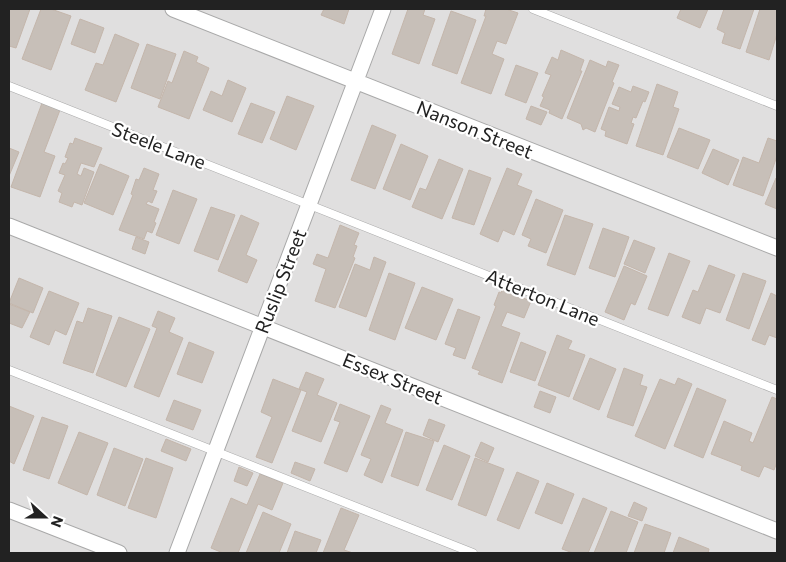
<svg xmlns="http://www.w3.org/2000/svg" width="786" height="562" font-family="Commissioner,sans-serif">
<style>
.residential{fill:#e0dfdf}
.building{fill:#c7bfb8;stroke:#c4b6ab}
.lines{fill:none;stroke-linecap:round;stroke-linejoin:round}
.service-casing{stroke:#a9a9a9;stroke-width:9}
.minor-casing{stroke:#a9a9a9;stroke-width:17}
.service{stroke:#fff;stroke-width:8}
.minor{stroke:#fff;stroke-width:15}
.labels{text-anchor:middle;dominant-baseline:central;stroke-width:4.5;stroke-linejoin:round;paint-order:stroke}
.street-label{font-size:19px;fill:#222;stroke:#fff}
</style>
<rect width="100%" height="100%" fill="#f2efe9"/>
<path class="residential" d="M9,9H777V553H9Z"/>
<path class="building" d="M9,9H30L16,48L9,46Z
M41,9H51L71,16L51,70L22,59Z
M324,9H349L344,24L321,15Z
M408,9H425L423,15L435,19L419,64L392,54Z
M486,9H506L518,13L506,44L497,41L492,54L504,59L491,94L461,83L486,16H484Z
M681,9H708L700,28L677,18Z
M724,9H754L740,49L722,43L725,33L717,29Z
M760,9H777V34L769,60L746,52Z
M451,11L476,20L457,74L432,65Z
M80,19L104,28L95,53L71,44Z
M115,34L139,44L116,102L85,90L96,63L103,65Z
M147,44L176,54L160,99L131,88Z
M561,50L584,60L580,71H582L562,119L549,113L550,110L540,106L544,97L542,96L551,75L545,73L552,57L558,60Z
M184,51L198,57L196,62L209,68L189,119L158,107L168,81L172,83Z
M590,60L606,67L608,61L619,65L612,82L614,83L595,132L586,128L583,130L581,124L567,118Z
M516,65L538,73L526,103L505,95Z
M228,80L246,88L232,122L203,110L211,91L222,96Z
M657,84L678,92L673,107L679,109L663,155L636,146Z
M633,86L649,92L645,102L643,101L636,118L633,117L631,123L634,124L627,144L605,136L606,131L601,129L609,107L619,111L620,107L612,104L619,87L631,92Z
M287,96L314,106L296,150L270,139Z
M42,103L60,110L44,152L55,156L40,197L11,187Z
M251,103L275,112L262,143L238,134Z
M531,106L547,112L541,125L526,119Z
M372,125L396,135L375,189L351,180Z
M679,128L710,140L698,169L667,157Z
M75,138L102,148L94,167L81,163L77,174L81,176L84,168L94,172L82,205L74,202L72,207L59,202L62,193L58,191L65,175L59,173L63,163L65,164L68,158L65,157L70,143L73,144Z
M768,138L777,141V156L763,196L733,185L743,157L759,163Z
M401,144L428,156L410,200L383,189Z
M9,148L19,152L9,176Z
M713,149L739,160L728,185L702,173Z
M439,159L463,169L442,219L412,207L420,188L426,190Z
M100,164L129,176L113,215L84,203Z
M144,168L159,174L153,190L157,191L152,203L148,201L146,204L159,209L154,222L156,223L152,233L147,231L144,239L119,230L133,195L131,194L136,179L139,180Z
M507,168L522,174L517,185L532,191L514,235L503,230L498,242L480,234Z
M469,170L491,178L474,225L452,218Z
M776,178L777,179V209L765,204Z
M173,190L197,199L179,244L156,235Z
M536,199L563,210L546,253L528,246L531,239L522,235Z
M211,207L235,215L218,260L194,251Z
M241,215L259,223L246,255L257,260L247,283L218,271Z
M565,215L593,224L575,275L547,265Z
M340,225L359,233L354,245L357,246L353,257L355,258L335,308L315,301L326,269L313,264L317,254L328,258Z
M603,228L629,237L615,277L589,268Z
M136,237L149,242L145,254L132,249Z
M634,240L655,248L645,273L624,264Z
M669,253L690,261L668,316L648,309Z
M374,257L386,262L366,317L339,307L355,264L370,270Z
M709,265L735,275L720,313L706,308L700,324L682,317L693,290L698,292Z
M624,266L647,276L635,305L631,303L624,320L605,312Z
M389,273L415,283L395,340L369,330Z
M743,273L766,281L749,329L726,320Z
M19,278L43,288L33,313L9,303Z
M422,287L453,299L436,340L405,328Z
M502,290L531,301L524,318L507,312L501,326L520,333L502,383L478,374L480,371L472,368L496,306L494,305L499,292L501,293Z
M49,291L79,303L66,335L55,330L49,345L30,337Z
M771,293L777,296V338L769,335L765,345L752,340Z
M9,304L30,312L22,328L9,323Z
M88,308L112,316L93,373L63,363L77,321L83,323Z
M458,309L480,317L465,359L453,355L456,348L445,344Z
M158,311L175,318L169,332L183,338L159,397L134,387L157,328L152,326Z
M119,317L150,329L126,387L96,375Z
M557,335L572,341L568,349L585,355L569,397L538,385Z
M189,342L214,352L202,383L177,374Z
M521,342L546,352L535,381L510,372Z
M590,358L616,369L599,410L573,399Z
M624,368L643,375L640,385L647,387L633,426L607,417Z
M306,372L324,379L317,395L337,403L321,442L292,431L307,392L299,389Z
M678,378L692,384L665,449L635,436L660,379L675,385Z
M273,379L301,390L272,463L256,457L272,417L261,412Z
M697,388L726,400L703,458L674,446Z
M540,391L556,397L550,413L534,407Z
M772,397L777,399V462L774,470L764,466L759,477L741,470L742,466L711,454L724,421L752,433L749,441L753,443Z
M174,400L201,410L193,430L166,420Z
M340,404L370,416L347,472L324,463L340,422L334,420Z
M381,405L391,409L385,423L403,430L382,483L364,475L371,459L361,455Z
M9,406L34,416L14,464L9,461Z
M42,417L68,426L49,479L23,470Z
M429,419L445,425L438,442L423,435Z
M79,432L108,443L87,495L58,483Z
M406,432L434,441L418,486L391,476Z
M166,439L191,449L186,461L161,451Z
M481,442L494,448L488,462L475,456Z
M444,445L470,456L452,500L426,490Z
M114,448L143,459L125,506L97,495Z
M146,458L173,468L156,518L128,508Z
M475,458L504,469L486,516L458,505Z
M295,462L315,469L310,481L291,473Z
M239,467L253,473L247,486L234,481Z
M517,472L539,481L519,529L497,520Z
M260,474L283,483L272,510L258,504L238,553H223L211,548L231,498L247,505Z
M547,483L574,494L562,524L535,513Z
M583,498L607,508L588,553H573L562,549Z
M634,502L647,508L642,521L628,516Z
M341,508L359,515L344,550L353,553H323Z
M611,511L638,522L632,537L626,553H594Z
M263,512L291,524L279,553H246Z
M645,524L671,533L664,553H634Z
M295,531L321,540L316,553H287Z
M679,537L709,549L708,553H673Z"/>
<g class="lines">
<defs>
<path id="service" d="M533,9L777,106
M9,86L777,390
M9,370L473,553"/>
<path id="minor" d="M173,9L777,248
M9,226L777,531
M9,510L119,553
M177,553L383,9"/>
</defs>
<use href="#service" class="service-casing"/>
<use href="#minor" class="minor-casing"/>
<use href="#service" class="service"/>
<use href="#minor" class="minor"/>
</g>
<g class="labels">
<g class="street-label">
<text transform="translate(475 129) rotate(22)">Nanson Street</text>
<text transform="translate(159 145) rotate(21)">Steele Lane</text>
<text transform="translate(280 281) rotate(-69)">Ruslip Street</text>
<text transform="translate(543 297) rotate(22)">Atterton Lane</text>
<text transform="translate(393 378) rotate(22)">Essex Street</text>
</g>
</g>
<rect width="786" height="562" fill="none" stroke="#222222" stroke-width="20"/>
<g transform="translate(45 517) rotate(111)" stroke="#ffffff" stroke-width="4" paint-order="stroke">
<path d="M0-4L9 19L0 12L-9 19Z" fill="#222222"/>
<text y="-8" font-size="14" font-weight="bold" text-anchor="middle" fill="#222222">N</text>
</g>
</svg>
